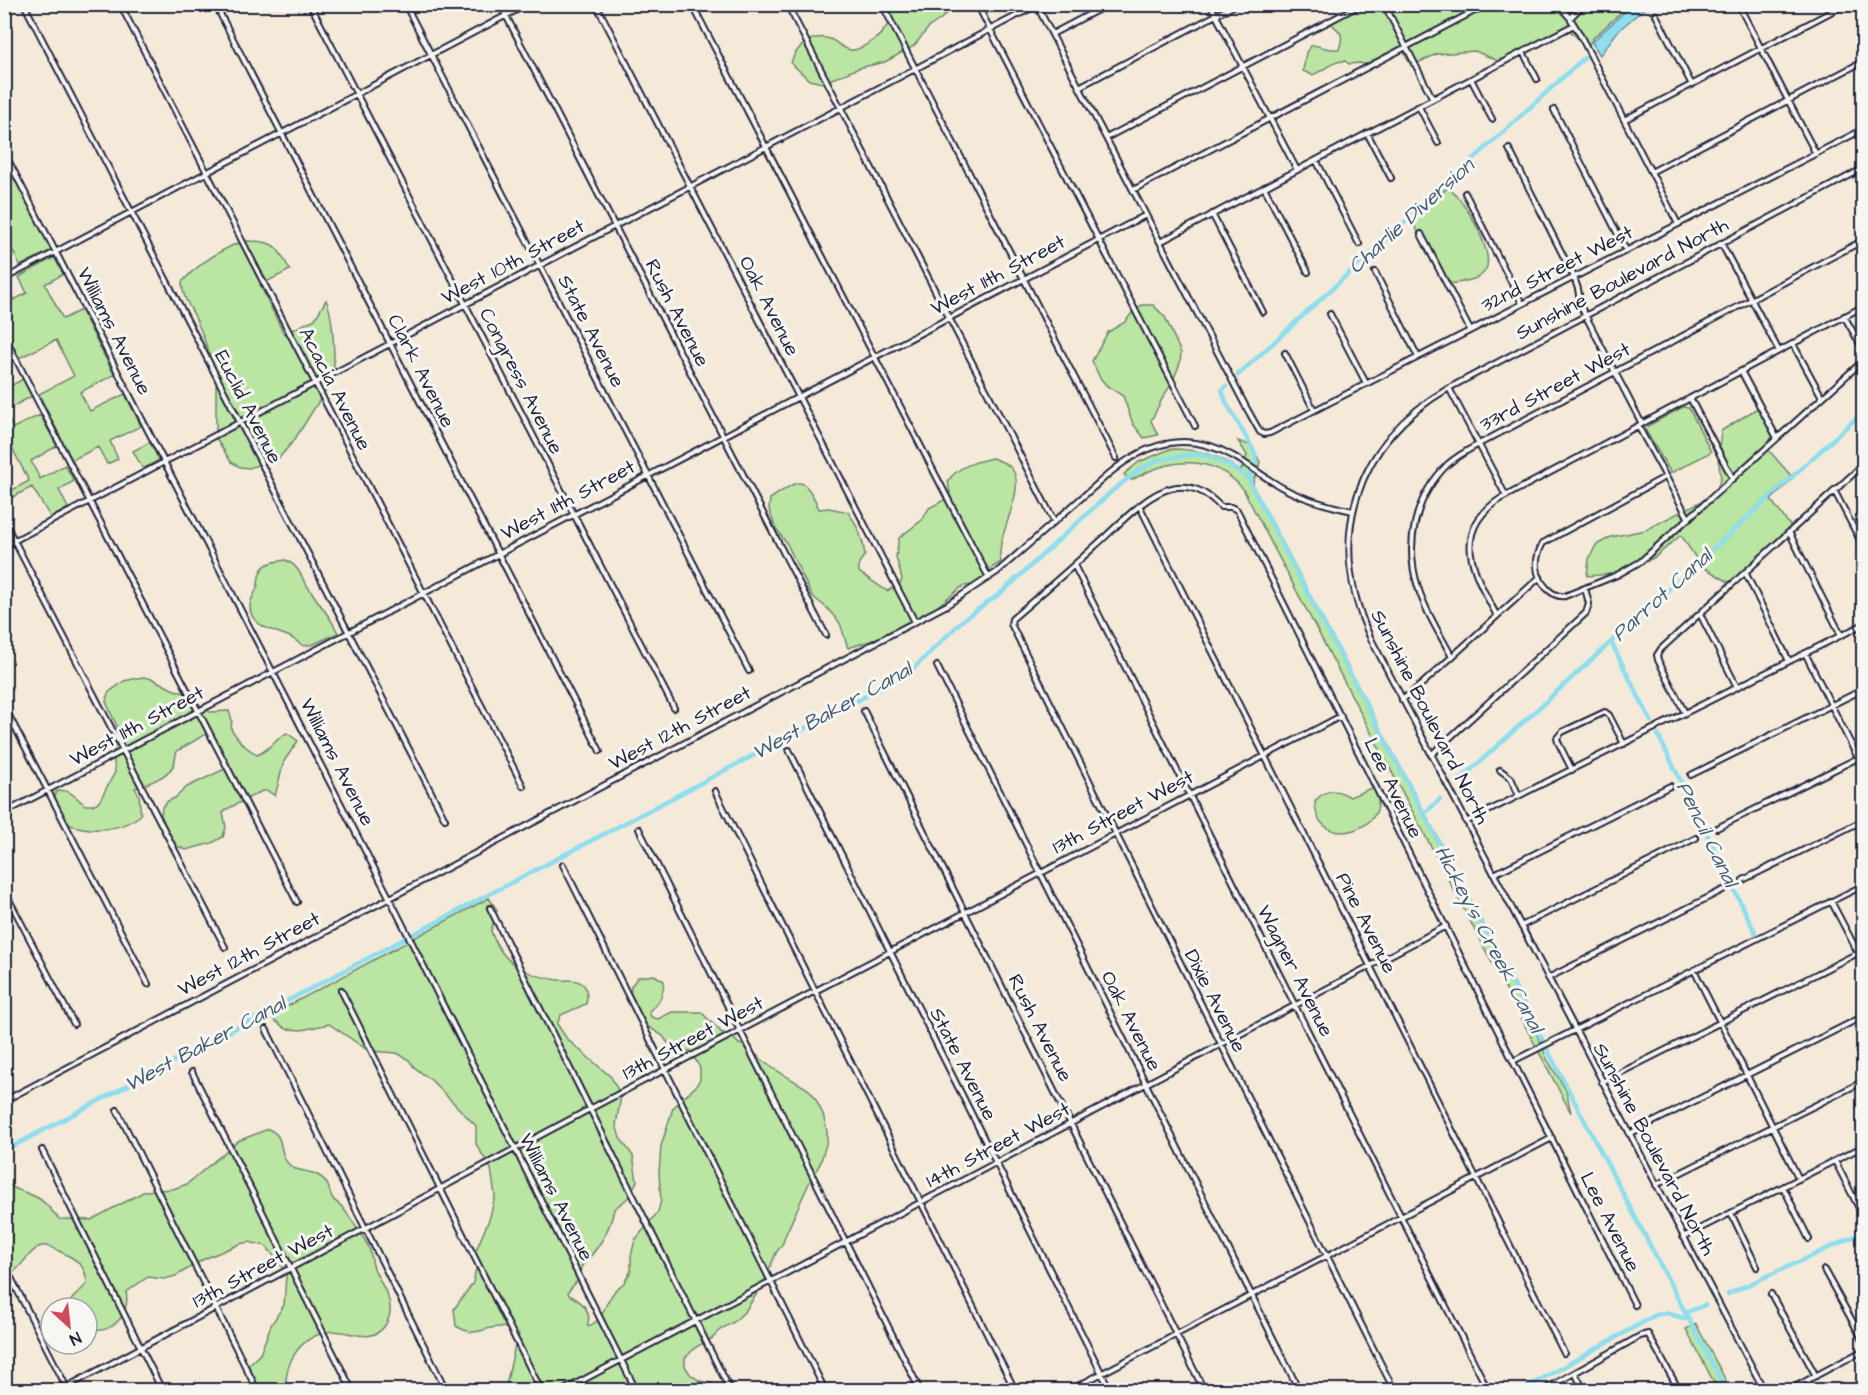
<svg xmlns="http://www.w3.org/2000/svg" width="1868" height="1395" font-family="'Architects Daughter',sans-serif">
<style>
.green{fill:#bae5a2;stroke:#6e846e;stroke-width:1.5}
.water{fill:#8fdded;stroke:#6392a6;stroke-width:1.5}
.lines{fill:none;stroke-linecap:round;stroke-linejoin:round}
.canal{stroke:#8fdded;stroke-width:4.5}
.minor-casing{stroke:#22223b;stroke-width:8}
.minor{stroke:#f6f6f2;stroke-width:4}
.labels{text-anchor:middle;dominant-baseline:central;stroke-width:6;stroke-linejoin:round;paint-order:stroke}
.street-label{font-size:20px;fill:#22223b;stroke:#f6f6f2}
.water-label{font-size:21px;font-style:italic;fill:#435a70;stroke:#f6f6f2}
</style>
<rect width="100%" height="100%" fill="#f5eada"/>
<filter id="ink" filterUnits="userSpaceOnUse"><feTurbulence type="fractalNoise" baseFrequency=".0167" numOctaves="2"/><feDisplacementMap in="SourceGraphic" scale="12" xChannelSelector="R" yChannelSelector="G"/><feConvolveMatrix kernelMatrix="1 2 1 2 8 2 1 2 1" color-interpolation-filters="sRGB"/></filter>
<g filter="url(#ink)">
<path class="green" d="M893,5H955L941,19L929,27L914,46L885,62L859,68L822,83L809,80L791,63C795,49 809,35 826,38C836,39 842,50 852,50C858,50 864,46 869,43C885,34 891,22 893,5Z
M1347,5H1629L1593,38L1587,47L1567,28L1564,27L1529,48L1498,61L1475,51L1437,54L1411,66L1402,49L1370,66L1360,63L1349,64L1345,61C1331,61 1324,71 1312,75L1303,71L1306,52L1312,45C1322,46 1328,51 1339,49C1345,34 1340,31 1329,22L1350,11Z
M5,157L52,250L20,266L12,249L5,252Z
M1447,188C1463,195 1495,253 1486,269C1482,278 1471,280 1462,282C1453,284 1448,285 1441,278L1412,220Z
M243,241C275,241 275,243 290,270L260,285L284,334L315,319L326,300C333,314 337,368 331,382L295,439L279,458L249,468L240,467L231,462L216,438V380C211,359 204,336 195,317C189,305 182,296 182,282C198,264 220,250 243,241Z
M55,257L64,274L45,284L63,319L81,310L114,375L80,392L90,411L125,394L141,426L110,441L118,459L107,464L98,447L72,460L39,394L74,376L56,340L19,358L5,328V283L14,300L27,293L19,277Z
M1142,305H1153L1165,317L1181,353L1180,363L1172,383L1163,397L1151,421L1158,435L1144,438L1133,424L1123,396L1107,386L1100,378L1092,361L1108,332L1125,322L1135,309Z
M23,379L32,396L5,411V389Z
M1683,407L1689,408L1711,452L1671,473L1644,428Z
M1759,407L1777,432L1765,446L1793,478L1771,500L1791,527L1732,584L1701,566L1681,535L1655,557L1624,573L1587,576L1589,559L1596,545L1611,537L1645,530L1714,495L1721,479L1718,458L1721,431Z
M5,411L13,428L40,415L57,446L31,461L40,479L65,465L74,481L59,490L68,508L51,518L32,487L5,501V494L29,481L5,434Z
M1238,441L1252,446L1260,462L1258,470L1245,461L1247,455Z
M150,442L159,460L143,469L133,451Z
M1170,449C1197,449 1217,454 1239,470H1241L1243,465L1256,474L1253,482V486L1529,1011V1015L1547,1059L1566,1090L1571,1113L1243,489C1212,453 1169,458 1132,480L1128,479L1124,474L1139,462Z
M992,458C997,460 1005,462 1009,466C1032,485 993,537 1001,562L990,569L987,576L974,585L963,586L934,609L873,640L848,648L840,623L827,608L812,596L787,544L775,527L769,509L770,499C798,481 803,471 819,509L829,508L848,512C858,525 863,539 865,555L859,563V572L887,591L900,584L902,579L896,557L899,538L922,520L929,508L948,498L950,493L948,481C958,466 975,462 992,458Z
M286,560L294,565L300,573L304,581L331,620L338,633L314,644L304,646C298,643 293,638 288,636C273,630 250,627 250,606C250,598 257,592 258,584C259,565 267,562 286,560Z
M143,677L153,679L172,689L185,693L210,712L229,711L232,720L231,729L242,744L257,755C270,750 275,739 287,733L298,741L284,761L275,796L268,791H262L227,809L223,813L226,827L223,837L212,843L186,850L177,846L171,838L161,815L162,807L168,801L175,798L187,787L227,768L209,732L177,751C175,756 176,761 173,766C166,778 147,784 135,788L139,795L141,815C120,831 92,833 68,824L54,799L56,792C68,786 76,798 85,805H92L99,802L115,772L113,752L119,731L106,702L108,693L124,681Z
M1369,789H1374C1397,828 1315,856 1315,801C1325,789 1336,788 1350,797Z
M489,898L497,910L491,931C502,964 525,975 558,980C564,981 571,979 577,981C588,984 588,994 586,1004L561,1015L557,1024L567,1039L611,1077L621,1096L616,1125L620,1138L633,1156L637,1181L628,1198L614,1209C610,1232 597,1250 581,1267L580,1274L412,939Z
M409,941L578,1280L568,1292L569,1295C582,1301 593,1312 587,1326L591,1325L598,1320L633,1390H505L515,1345L519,1334C514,1332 506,1327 500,1327C480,1327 478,1339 456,1326L454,1309L473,1283L476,1268L475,1253L490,1217L495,1196L491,1169L476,1144V1126L432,1081L414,1067L409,1060L397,1053L369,1051L329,1024L302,1030L286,1029L269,1016Z
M654,975L664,981C663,994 661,1003 649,1011L651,1017L658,1019L672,1012H701L721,1032L731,1036L739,1044L744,1045L774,1069L808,1089L814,1096L823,1114L827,1131V1141L820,1164L810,1181L785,1236L783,1243L776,1253L764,1282L757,1293L746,1310L734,1322L721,1329L713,1338L696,1347L685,1358V1366L690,1374L700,1381L711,1383L717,1390H638L601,1316L608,1301L616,1289L624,1283L631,1271V1256L635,1240L658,1212L661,1200L659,1173L661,1146L673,1108L696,1086L700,1079V1068L691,1052L670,1046L663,1036L647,1026L637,1014L630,998L631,986L638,977Z
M268,1129C283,1135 279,1144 284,1157C286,1162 289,1165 293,1168C303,1172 318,1171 326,1182C329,1186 330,1194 333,1199C335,1202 340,1204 343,1208C351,1219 362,1234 368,1246C372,1253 371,1261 374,1268C381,1286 398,1303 386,1324C371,1348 347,1327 327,1332C299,1338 284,1363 286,1390H263L244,1369L260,1354L271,1325L284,1305L286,1276L281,1265L266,1246L249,1242L240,1244L204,1259L176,1276L164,1279L148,1277L126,1292C131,1315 111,1336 87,1329V1308H68L72,1299L87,1284C86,1262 73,1258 57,1250C51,1247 45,1244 39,1247C29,1252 23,1264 15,1271L5,1270L4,1178C11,1191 26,1191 38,1198C47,1203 52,1212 59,1219L91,1220L145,1191L173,1189L187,1184L238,1141Z
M1696,1324L1731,1390H1718L1686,1329Z"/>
<path class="water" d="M1632,5H1648L1618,31L1600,55L1592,43L1594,40Z"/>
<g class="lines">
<path class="canal" d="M1238,375L1584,58
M1226,386L1222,390L1226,402L1255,453L1256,463
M1251,474L1249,478L1251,485L1726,1390
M1611,642L1651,721
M1658,735L1755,932
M1461,779L1864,411
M1423,815L1440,799
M412,935L908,674L963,620L1002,592L1112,491L1139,470L1157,460L1196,454L1212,457L1232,467L1249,478
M4,1151L406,938
M1728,1294L1864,1232
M1685,1313L1705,1305
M1522,1390L1656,1315L1666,1313L1687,1319"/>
<defs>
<path id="minor" d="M120,4L523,786
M215,4L600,751
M310,4L674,708
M405,4L749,671
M500,4L826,635
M596,4L915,622
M692,4L989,578
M787,4L1054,521
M882,4L1116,458
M977,4L1195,426
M1036,4L1246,407L1260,432L1264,434L1270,433L1864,129
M1210,4L1297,170
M1384,4L1433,99
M1558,4L1570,18L1579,33L1678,224
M1738,4L1816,154
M26,8L445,819
M1656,15L1692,85
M1570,18L1584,4
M1052,34L1109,4
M1523,52L1537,79
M1471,79L1492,119
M1079,87L1237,4
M1419,107L1438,143
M1554,110L1626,250
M1624,120L1846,4
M1367,133L1391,178
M1106,138L1362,4
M1509,149L1574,277L1578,289L1581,307L1642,424
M4,152L389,897L636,1390
M1316,160L1359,244
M1858,171L1864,182
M1651,172L1864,61
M1264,187L1308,272
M1133,190L1488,4
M1465,193L1522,303
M1212,214L1263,312
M1421,234L1470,330
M1160,242L1574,25
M1721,243L1779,351
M1375,272L1418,357
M4,279L528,4
M1330,314L1366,383
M1844,316L1864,351
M4,336L297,902
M1793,344L1822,397
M1285,353L1314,410
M1741,371L1777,438
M1449,388L1506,496
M1690,398L1733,479
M1638,426L1689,519
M1665,477L1543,543C1539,550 1536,558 1537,567C1538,581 1551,598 1565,596L1617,575L1640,562L1864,360
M1834,490L1864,548
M1140,507L1564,1353
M4,521L225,947
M1789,532L1841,635
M4,546L1037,5
M1074,565L1488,1390
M1745,572L1789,661
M1700,614L1737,687
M1497,616C1475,575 1449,533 1500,499L1864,306
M1805,653L1864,770
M1452,657C1440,634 1425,611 1418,587C1404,544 1415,496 1448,464C1457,456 1468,450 1479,444L1864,240
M937,666L1299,1390
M1402,700L1422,684L1540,577
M4,706L148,984
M864,711L1204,1390
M1685,713L1658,660L1657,655L1661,649L1864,464
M789,750L1110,1390
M1431,755L1586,613L1589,604L1585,588
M1500,770L1511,778L1519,796
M1572,770L1558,742L1557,738L1562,732L1605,712L1609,715L1624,744
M1691,775L1864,689
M715,791L1015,1390
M4,813L1146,215
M1466,822L1864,624
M1717,828L1864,755
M639,829L920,1390
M563,865L825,1390
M1494,874L1670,786
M1743,880L1864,820
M4,890L74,1024
M1831,901L1864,964
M490,908L730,1390
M1521,926L1696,838
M1694,970L1799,1179
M1548,978L1723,890
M341,990L541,1390
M266,1029L446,1390
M1513,1061L1864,885
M192,1072L352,1390
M1602,1082L1864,950
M4,1101L947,605L997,572L1111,472C1149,441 1189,431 1233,456C1251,466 1266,479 1283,488C1305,500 1329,506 1353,511
M117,1110L257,1390
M1629,1134L1864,1016
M42,1150L162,1390
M1835,1161L1862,1214
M1656,1185L1864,1081
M1783,1187L1809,1239
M1731,1213L1757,1267
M1683,1237L1864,1146
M4,1264L68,1390
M1824,1270L1864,1342
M1771,1294L1816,1376
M1575,1373L1584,1390
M61,1390L586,1111L1341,716
M564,1390L1446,926
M1070,1390L1552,1138
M1394,1390L1011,624L1012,619C1040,595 1068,571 1095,546C1116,528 1145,494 1172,488C1192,483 1207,493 1221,507H1231L1237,510L1635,1305
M1544,1390L1640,1336L1648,1334L1679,1390
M1764,1390L1370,637C1325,538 1355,442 1449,388L1864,168
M1789,1390L1864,1350"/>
</defs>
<use href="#minor" class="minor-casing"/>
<use href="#minor" class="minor"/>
</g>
</g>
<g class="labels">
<g class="street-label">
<text transform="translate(513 262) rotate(-28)">West 10th Street</text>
<text transform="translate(1557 269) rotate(-27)">32nd Street West</text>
<text transform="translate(998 275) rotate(-28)">West 11th Street</text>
<text transform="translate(1622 279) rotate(-28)">Sunshine Boulevard North</text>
<text transform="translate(769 306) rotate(63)">Oak Avenue</text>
<text transform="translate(677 313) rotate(63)">Rush Avenue</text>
<text transform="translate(114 331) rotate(63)">Williams Avenue</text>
<text transform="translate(591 331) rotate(63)">State Avenue</text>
<text transform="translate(421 371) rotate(63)">Clark Avenue</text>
<text transform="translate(521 381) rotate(63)">Congress Avenue</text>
<text transform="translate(1555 387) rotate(-28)">33rd Street West</text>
<text transform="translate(335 389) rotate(63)">Acacia Avenue</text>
<text transform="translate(248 407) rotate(63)">Euclid Avenue</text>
<text transform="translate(568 500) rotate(-28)">West 11th Street</text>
<text transform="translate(1430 717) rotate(63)">Sunshine Boulevard North</text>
<text transform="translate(137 726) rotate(-28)">West 11th Street</text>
<text transform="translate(680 728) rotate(-28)">West 12th Street</text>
<text transform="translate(337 762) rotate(63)">Williams Avenue</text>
<text transform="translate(1393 788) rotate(64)">Lee Avenue</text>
<text transform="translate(1123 812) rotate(-28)">13th Street West</text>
<text transform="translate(1366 923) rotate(63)">Pine Avenue</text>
<text transform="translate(249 954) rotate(-28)">West 12th Street</text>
<text transform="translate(1295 971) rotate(63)">Wagner Avenue</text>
<text transform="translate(1215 1001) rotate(63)">Dixie Avenue</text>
<text transform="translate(1131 1021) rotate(63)">Oak Avenue</text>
<text transform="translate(1040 1028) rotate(63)">Rush Avenue</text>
<text transform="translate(693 1038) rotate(-28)">13th Street West</text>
<text transform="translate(963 1064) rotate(63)">State Avenue</text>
<text transform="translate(998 1145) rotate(-28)">14th Street West</text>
<text transform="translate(1654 1149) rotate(62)">Sunshine Boulevard North</text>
<text transform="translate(556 1197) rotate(63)">Williams Avenue</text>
<text transform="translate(1610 1222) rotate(63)">Lee Avenue</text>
<text transform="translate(263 1266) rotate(-28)">13th Street West</text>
</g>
<g class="water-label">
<text transform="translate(1411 216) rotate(-42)">Charlie Diversion</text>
<text transform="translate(1662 595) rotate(-42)">Parrot Canal</text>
<text transform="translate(832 711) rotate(-29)">West Baker Canal</text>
<text transform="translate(1707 834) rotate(64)">Pencil Canal</text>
<text transform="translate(1489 939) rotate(62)">Hickey's Creek Canal</text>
<text transform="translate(205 1044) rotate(-28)">West Baker Canal</text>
</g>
</g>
<rect width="1868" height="1395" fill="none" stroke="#f6f6f2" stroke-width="24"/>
<rect x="12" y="12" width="1844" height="1371" fill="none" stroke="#22223b" stroke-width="2" filter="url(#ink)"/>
<g transform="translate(69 1326) rotate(153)"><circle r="28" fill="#f6f6f2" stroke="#a1a1a9" stroke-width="1.5"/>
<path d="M0-4.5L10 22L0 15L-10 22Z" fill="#d1495b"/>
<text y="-9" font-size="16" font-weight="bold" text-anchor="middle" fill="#22223b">N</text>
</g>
</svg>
